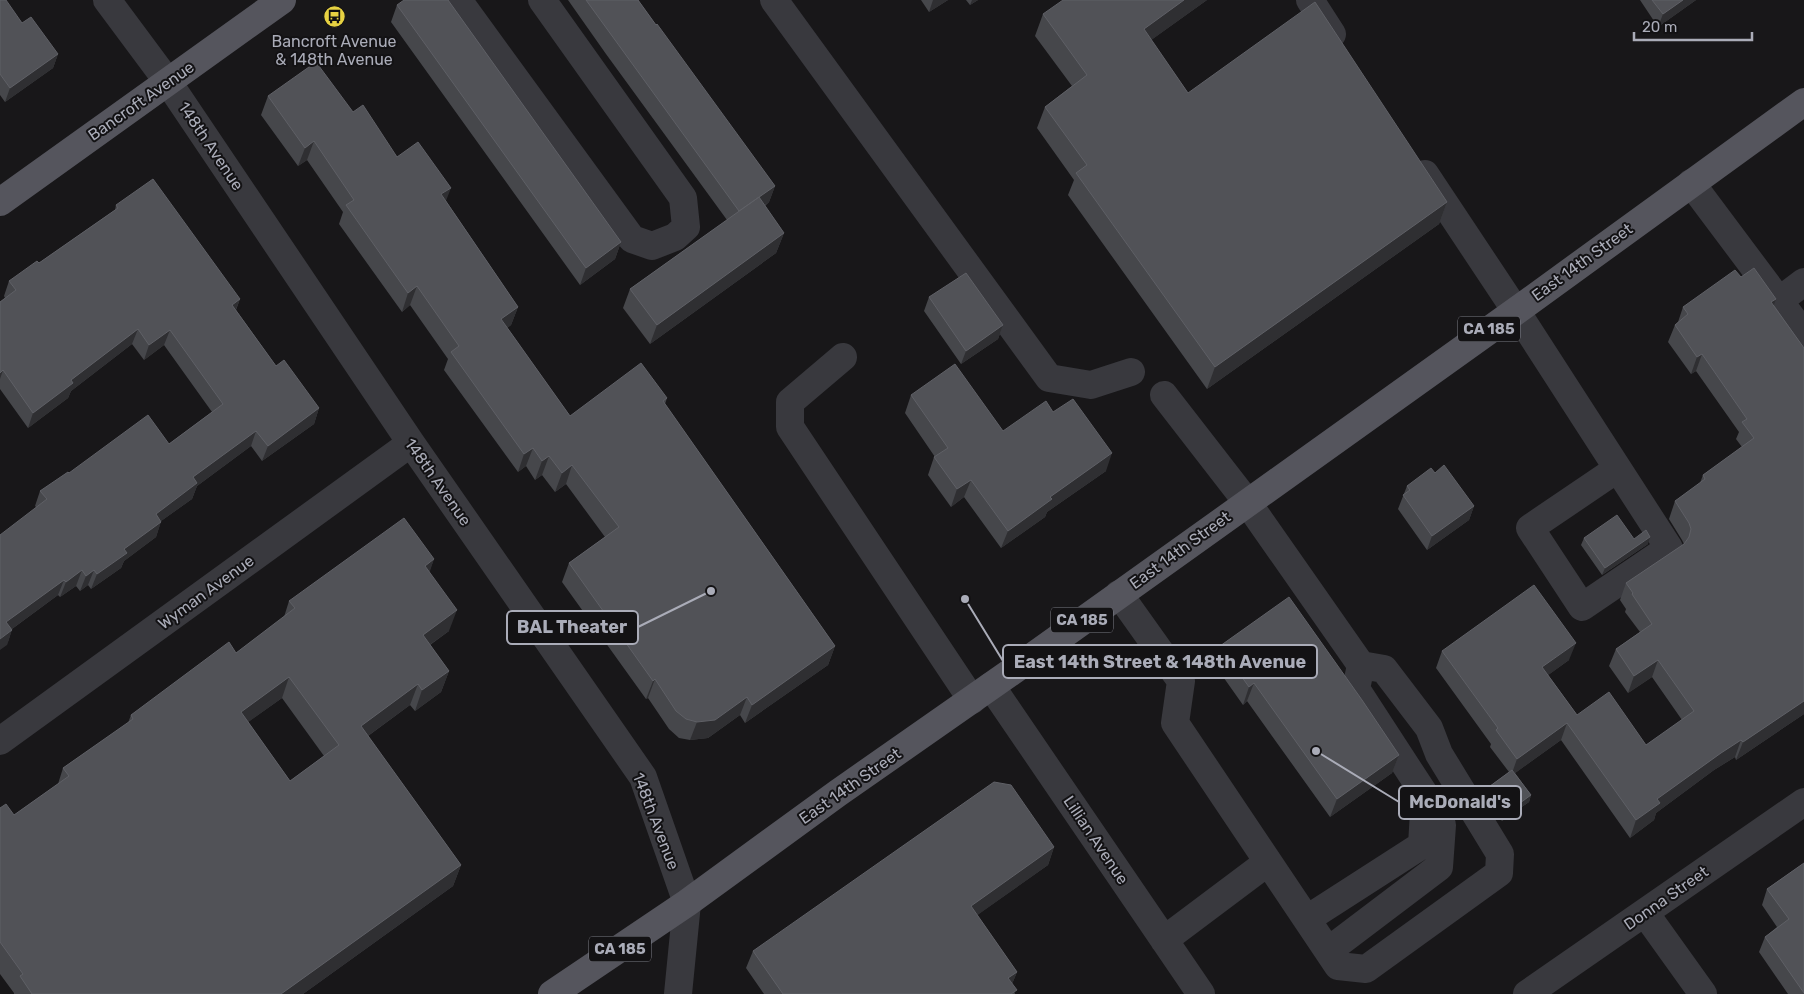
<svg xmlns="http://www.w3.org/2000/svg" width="1804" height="994" font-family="Rubik,sans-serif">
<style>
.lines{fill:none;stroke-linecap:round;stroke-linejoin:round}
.minor{stroke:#39393e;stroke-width:28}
.major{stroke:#55555d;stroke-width:28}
.wall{fill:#46474b;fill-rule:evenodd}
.shaded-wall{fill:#2f2f32}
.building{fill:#515257;stroke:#5f6066;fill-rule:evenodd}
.labels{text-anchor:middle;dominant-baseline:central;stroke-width:4;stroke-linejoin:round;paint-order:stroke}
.shield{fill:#131214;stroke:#7d7e87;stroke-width:1}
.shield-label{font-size:15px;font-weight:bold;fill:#aaacb8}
.poi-label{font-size:16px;fill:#aaacb8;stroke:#131214}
.street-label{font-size:16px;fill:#aaacb8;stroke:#131214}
.leader{fill:none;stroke:#aaacb8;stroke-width:2}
.callout-dot{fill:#aaacb8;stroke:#131214;stroke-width:2}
.callout{fill:#131214;stroke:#aaacb8;stroke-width:2}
.callout-label{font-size:18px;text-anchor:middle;font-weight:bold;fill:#aaacb8}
</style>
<rect width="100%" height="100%" fill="#181719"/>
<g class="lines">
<path class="minor" d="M107,0L168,82L411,443L643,777L687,903L678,994
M458,0L632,239L652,246L675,237L686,227L683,198L542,0
M774,0L1049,378L1091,385L1131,372
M1310,0L1332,34
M1425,174L1516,311L1669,548L1582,607L1530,528L1617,469
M1691,183L1804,334
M1780,300L1804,282
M843,357L790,402V427L972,700
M1119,594L1181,681L1175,723L1338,966L1366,969L1499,873L1500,854L1439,754L1429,728L1384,669L1361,665L1247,502L1164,395
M991,686L1201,994
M0,741L411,443
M1645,913L1703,994
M1307,919L1422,845L1425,795L1356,689L1361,665
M1164,940L1268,862
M1328,951L1439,867L1442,825L1436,814
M1527,994L1804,802"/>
<path class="major" d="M0,202L282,0
M552,994L687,903L838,793L1014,670L1516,311L1804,102"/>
</g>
<path class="wall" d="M0,0L22,23L58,54L53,68L5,102L0,95Z
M568,0H638L656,25L775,186L769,202L765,206L784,233L776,253L650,344L623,308L630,289L727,220L606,54Z
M921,0H948L929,12Z
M966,0H978L970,5Z
M1207,0L1151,40L1188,93L1447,202L1439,224L1207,389L1068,195L1074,180L1037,128L1045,107L1072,86L1035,36L1043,14Z
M1640,0H1696L1658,27Z
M397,5L621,242L615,259L580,285L391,22Z
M268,96L353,112L397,157L446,201L518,307L511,325L507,328L570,416L667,398L665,404L835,646L828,665L745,723L740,715L708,738L690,740L679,738L669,729L648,698L646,699L562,582L569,563L605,537L566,484L555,492L542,475L535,480L526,466L518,472L444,370L448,359L410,305L402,312L339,224L343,212L307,160L298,166L261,115Z
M116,205L240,299L236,310L276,366L319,408L314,424L262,461L251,446L197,486L192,499L161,521L156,537L124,561L121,568L91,589L88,585L80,591L76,586L60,597L58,595L12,629L7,645L36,507L35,506L40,491L69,473L169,444L212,412L164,345L144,360L132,344L71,391L68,398L28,428L0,389V302L5,298L4,296L9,281L39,263L115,210Z
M1741,277L1774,305L1804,348V714L1736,760L1735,757L1714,770L1656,813L1654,820L1630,838L1561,740L1515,773L1531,795L1529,802L1502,821L1483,796L1486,789L1509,772L1490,747L1491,744L1436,668L1442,651L1569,660L1548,675L1577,715L1646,745L1682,720L1652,677L1628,693L1609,666L1616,649L1640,632L1625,612L1626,609L1620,600L1626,583L1684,544L1682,540L1669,519L1675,501L1700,483L1703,475L1742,447L1736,439L1739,432L1696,371L1691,374L1668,342L1675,325L1678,322L1683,307Z
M929,297L1003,325L998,339L961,364L924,311Z
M911,395L1003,431L1053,412L1106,471L1047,512L1045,517L1001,548L964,497L951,507L928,475L934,457H935L905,413Z
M1435,473L1474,506L1469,520L1427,550L1398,509L1407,486Z
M1584,538L1634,539L1648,544L1602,575L1581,545Z
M434,559L429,572L449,631L430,645L449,671L441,692L415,711L410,705L368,736L461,865L453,886L303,994H14V993L0,974V808L14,815L58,784L63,768L128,723L131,715L236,653L284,617L289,601ZM282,698L324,756L290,781L248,722Z
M1220,646L1399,755L1392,773L1330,817L1247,701L1243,705L1214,664Z
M1054,847L1048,865L977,915L1017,972L1012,984L1015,994H764L746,968L753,951Z
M1804,863V994H1788L1759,952L1765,937L1777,927L1762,905L1767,889Z"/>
<path class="shaded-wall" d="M933,0H948L929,12Z
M972,0H978L970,5Z
M1184,0H1207L1136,51L1144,29Z
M1683,0H1696L1658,27L1663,14Z
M58,54L53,68L5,102L10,88Z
M314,141L307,160L298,166L305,148Z
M775,186L769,202L732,228L739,211Z
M451,188L444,206L441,194Z
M1447,202L1439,224L1207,389L1215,367Z
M784,233L776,253L650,344L657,325Z
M621,242L615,259L580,285L586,268Z
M417,286L410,305L402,312L408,293Z
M240,299L234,314L232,305Z
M1776,299L1770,316L1771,302Z
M518,307L511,325L494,338L501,319Z
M1003,325L998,339L961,364L966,351Z
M138,329L132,344L71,391L68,398L28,428L33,413L71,380Z
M170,330L164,345L144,360L149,345Z
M1702,354L1696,371L1691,374L1697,357Z
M3,370L0,379V373Z
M319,408L314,424L262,461L268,446Z
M256,431L251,446L197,486L192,499L150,529L156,514L193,477Z
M533,448L526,466L518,472L524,454Z
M1112,453L1106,471L1047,512L1045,517L1001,548L1008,531L1050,497Z
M549,456L542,475L535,480L542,461Z
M572,465L566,484L555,492L562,473Z
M971,480L964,497L951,507L957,489Z
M1474,506L1469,520L1427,550L1432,536Z
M161,522L156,537L124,561L121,568L91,589L97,574L124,549Z
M1650,537L1648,544L1602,575L1605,568Z
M434,559L427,580L425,566Z
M82,570L76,586L60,597L66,582Z
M94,570L88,585L80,591L86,576Z
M64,580L58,595L1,637L6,622Z
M457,610L449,631L415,655L423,635Z
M12,630L7,645L0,650V639Z
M1576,643L1569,660L1536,684L1542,667Z
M835,646L828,665L745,723L752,705Z
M1658,660L1652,677L1628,693L1634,676Z
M449,671L441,692L415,711L422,690Z
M289,677L282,698L233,733L241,712Z
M655,679L648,698L646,699L653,681Z
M1254,683L1247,701L1243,705L1249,687Z
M418,684L410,705L354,746L361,726Z
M747,697L740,715L708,738L690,740L697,722Z
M1804,701V714L1736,760L1743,742Z
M1567,723L1561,740L1511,776L1517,759Z
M1741,740L1735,757L1714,770L1656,813L1654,820L1630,838L1636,820L1657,799L1721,753Z
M1399,755L1392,773L1330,817L1337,799Z
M1531,795L1529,802L1502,821L1505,814Z
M1054,847L1048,865L965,924L971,906Z
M461,865L453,886L303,994H281Z
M1017,972L1010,989L1008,978Z"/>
<path class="building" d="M0,0H6L22,23L31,17L58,54L10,88L0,74Z
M404,0H448L621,242L586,268L397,5Z
M586,0H638L656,25L657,24L775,186L739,211Z
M1063,0H1184L1144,29L1188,93L1315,2L1447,202L1215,367L1076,173L1087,165L1045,107L1087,75L1043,14Z
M1652,0H1683L1663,14Z
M316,62L353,112L363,105L397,157L418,142L451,188L441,194L518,307L501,319L570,416L641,363L667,398L663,401L835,646L752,705L747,697L715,720L697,722L686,719L676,711L655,679L653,681L569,563L619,527L572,465L562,473L549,456L542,461L533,448L524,454L451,352L459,346L417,286L408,293L346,205L354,200L314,141L305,148L268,96Z
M153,179L240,299L232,305L276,366L284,360L319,408L268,446L256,431L193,477L197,483L156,514L161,522L124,549L127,553L97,574L94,570L86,576L82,570L66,582L64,580L6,622L12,630L0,639V535L47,499L40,491L68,472L69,473L148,415L169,444L223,404L170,330L149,345L138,329L71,380L73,383L33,413L3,370L0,373V302L16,290L9,281L37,261L39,263L118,208L116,205Z
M759,197L784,233L657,325L630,289Z
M1754,268L1776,299L1771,302L1804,348V701L1743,742L1741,740L1721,753L1657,799L1660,803L1636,820L1567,723L1517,759L1496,730L1498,728L1442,651L1534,585L1576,643L1542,667L1577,715L1609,692L1646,745L1694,711L1658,660L1634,676L1616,649L1652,624L1632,594L1633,593L1626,583L1684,544L1689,537L1691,529L1689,523L1675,501L1705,479L1703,475L1754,438L1742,422L1747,419L1702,354L1697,357L1675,325L1688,314L1683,307L1735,270L1741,277Z
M966,273L1003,325L966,351L929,297Z
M955,364L1003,431L1046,401L1053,412L1073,399L1112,453L1050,497L1052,499L1008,531L971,480L957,489L934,457L948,448L911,395Z
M1444,465L1474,506L1432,536L1403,495L1410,490L1407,486L1431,468L1435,473Z
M1617,515L1634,539L1646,530L1650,537L1605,568L1584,538Z
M404,518L434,559L425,566L457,610L423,635L449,671L422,690L418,684L361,726L461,865L281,994H32L20,976L23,974L0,942V808L6,804L14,815L69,776L63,768L133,719L131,715L229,642L236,653L295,608L289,601ZM289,677L339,745L290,781L241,712Z
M1289,597L1362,700L1399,755L1337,799L1254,683L1249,687L1220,646Z
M1512,770L1531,795L1505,814L1486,789Z
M994,782L1011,785L1054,847L971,906L1017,972L1008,978L1017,990L1011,994H783L753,951Z
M1804,863V993L1765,937L1789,919L1767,889Z"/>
<defs>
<symbol id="bus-disc" viewBox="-11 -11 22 22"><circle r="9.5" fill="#e7d242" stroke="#131214"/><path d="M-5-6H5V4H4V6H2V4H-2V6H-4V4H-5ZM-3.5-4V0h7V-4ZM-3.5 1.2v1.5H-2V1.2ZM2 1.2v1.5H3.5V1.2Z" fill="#111"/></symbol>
</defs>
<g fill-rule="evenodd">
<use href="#bus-disc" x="322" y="4" width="25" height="25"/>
</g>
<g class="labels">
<g class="shield">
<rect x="1458" y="316.5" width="62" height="25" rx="4"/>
<rect x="1051" y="607.5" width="62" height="25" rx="4"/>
<rect x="589" y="936.5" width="62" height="25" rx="4"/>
</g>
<g class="shield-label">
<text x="1489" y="329">CA 185</text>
<text x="1082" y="620">CA 185</text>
<text x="620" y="949">CA 185</text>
</g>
<g class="poi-label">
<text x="334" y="41">Bancroft Avenue<tspan x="334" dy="18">&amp; 148th Avenue</tspan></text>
</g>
<g class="street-label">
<text transform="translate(141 101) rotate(-35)">Bancroft Avenue</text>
<text transform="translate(211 146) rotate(56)">148th Avenue</text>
<text transform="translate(1582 262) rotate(-36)">East 14th Street</text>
<text transform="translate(438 482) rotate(55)">148th Avenue</text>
<text transform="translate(1180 550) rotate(-36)">East 14th Street</text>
<text transform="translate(206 592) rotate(-36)">Wyman Avenue</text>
<text transform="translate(850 786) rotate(-35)">East 14th Street</text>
<text transform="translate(656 821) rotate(69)">148th Avenue</text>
<text transform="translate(1096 840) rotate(56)">Lillian Avenue</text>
<text transform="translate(1666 898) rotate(-35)">Donna Street</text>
</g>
</g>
<path class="leader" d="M711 591L638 627M965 599L1003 661M1316 751L1399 802"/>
<g class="callout-dot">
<circle cx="711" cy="591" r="5"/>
<circle cx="965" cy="599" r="5"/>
<circle cx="1316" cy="751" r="5"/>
</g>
<g class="callout">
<rect x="507" y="611" width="131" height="33" rx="5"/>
<rect x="1003" y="645" width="314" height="33" rx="5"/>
<rect x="1399" y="786" width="122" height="33" rx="5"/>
</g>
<g class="callout-label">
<text x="572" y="633">BAL Theater</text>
<text x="1160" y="668">East 14th Street &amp; 148th Avenue</text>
<text x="1460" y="808">McDonald's</text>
</g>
<path d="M1634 32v8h118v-8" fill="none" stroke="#aaacb8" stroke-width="2.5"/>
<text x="1642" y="32" font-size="15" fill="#aaacb8" stroke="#131214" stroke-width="4" paint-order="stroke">20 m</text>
</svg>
